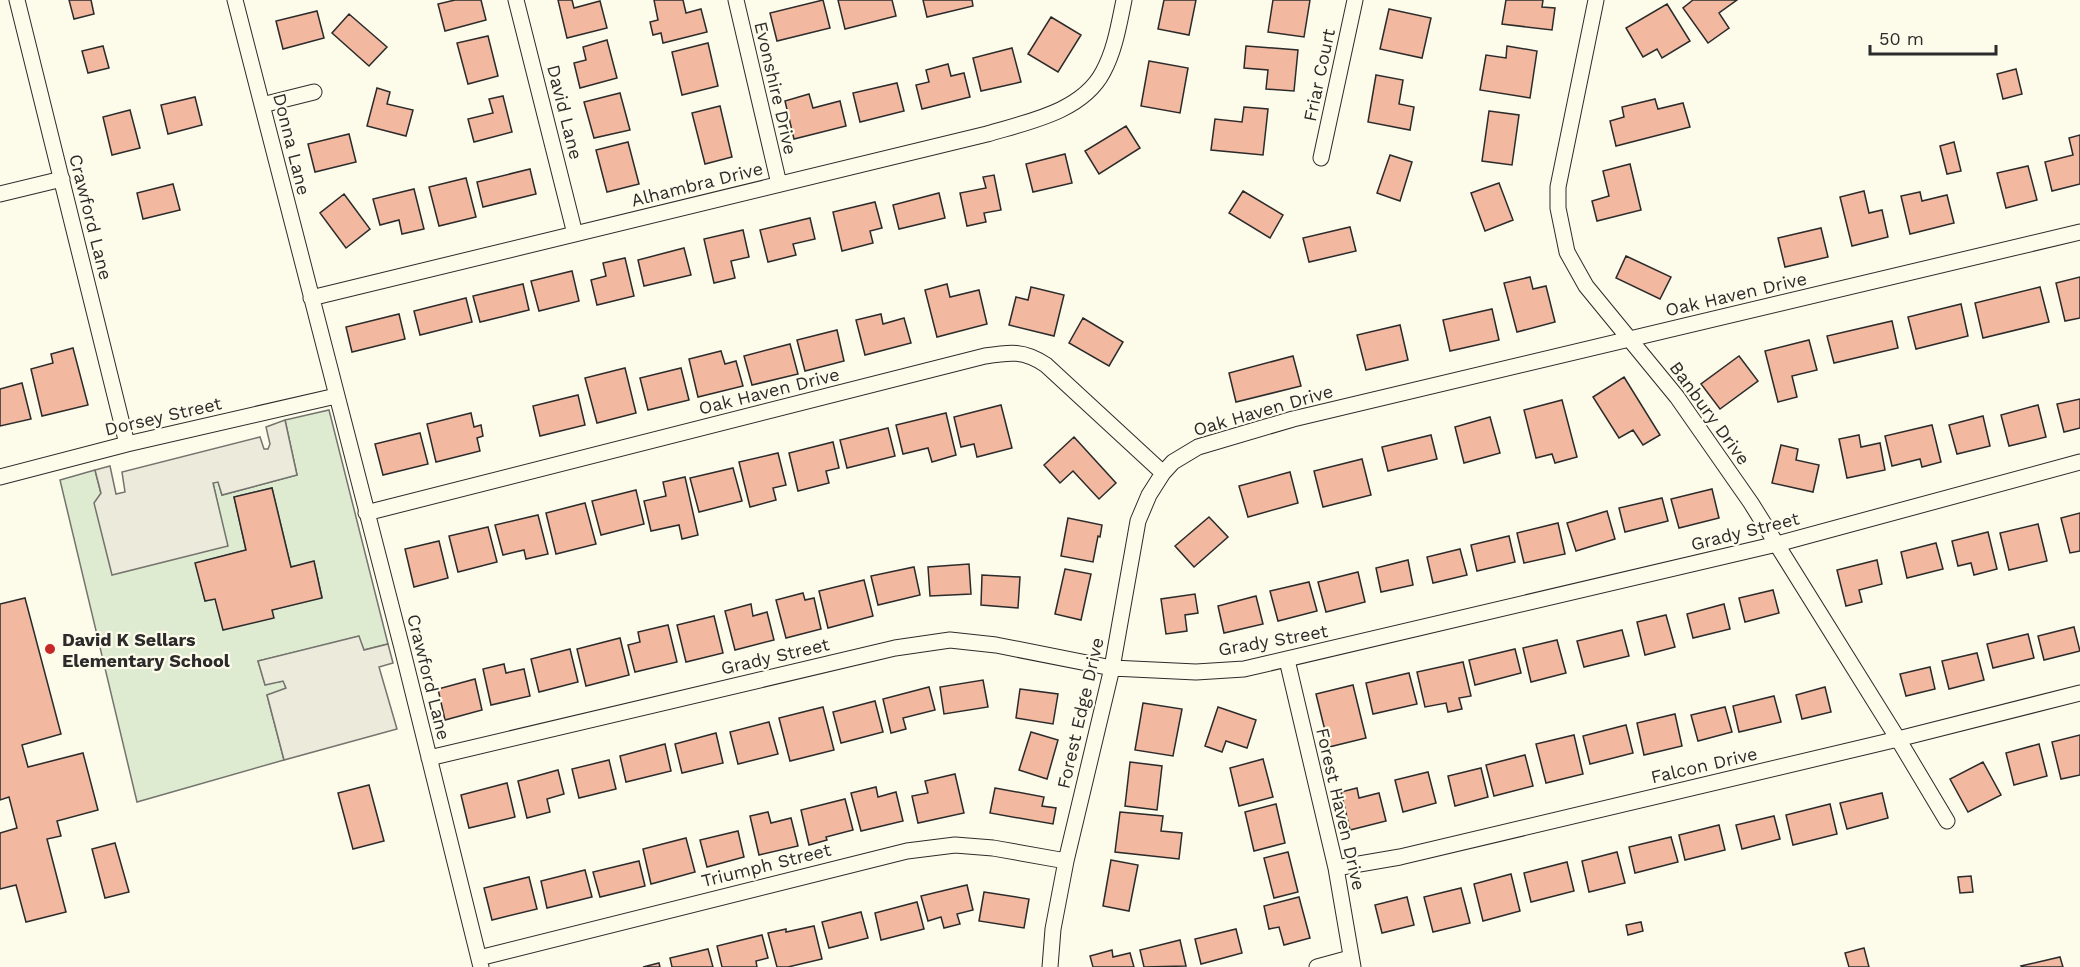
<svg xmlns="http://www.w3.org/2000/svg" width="2080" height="967" font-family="'Work Sans',sans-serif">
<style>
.green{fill:#deebd1;stroke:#74746e;stroke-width:1.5;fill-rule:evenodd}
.parking{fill:#eceadb;stroke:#74746e;stroke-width:1.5}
.building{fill:#f2b8a0;stroke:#2b2b2b;stroke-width:1.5}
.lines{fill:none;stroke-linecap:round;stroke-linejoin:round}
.street-casing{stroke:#2b2b2b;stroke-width:17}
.street{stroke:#fdfbea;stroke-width:15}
.poi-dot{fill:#c62828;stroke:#fdfbea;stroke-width:2}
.labels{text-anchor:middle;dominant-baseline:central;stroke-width:4.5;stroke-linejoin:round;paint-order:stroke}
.street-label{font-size:18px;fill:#2b2b2b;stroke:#fdfbea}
.poi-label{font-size:18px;font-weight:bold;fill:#2b2b2b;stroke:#fdfbea;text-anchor:start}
</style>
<rect width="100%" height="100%" fill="#fdfbea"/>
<path class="green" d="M329,410L388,644L364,650L358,637L258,661L265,684L284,681L286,689L267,695L284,760L137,802L60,480L95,470L101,494L227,546L213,483L218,481L222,495L297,475L285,420ZM272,488L291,567L314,562L322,597L272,610L215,599L205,601L196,563L246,550L234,497Z"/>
<path class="parking" d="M285,420L297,475L222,495L218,482L213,483L228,546L112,575L94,503L101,493L95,470L110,466L116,494L125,492L122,472L260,437L264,449H268L270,444L266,427Z
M359,636L364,650L388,644L393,663L379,667L397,729L284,760L267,695L286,688L283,681L265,685L258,661Z"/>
<path class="building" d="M69,0H91L94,14L74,19Z
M455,0H481L486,20L445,31L438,4Z
M558,0H572L574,8L600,1L607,28L567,38Z
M654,0H683L686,13L701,9L707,32L663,43L661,33L653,35L650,22L658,20Z
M823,0L830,28L777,41L770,13Z
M838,0H892L896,16L845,29Z
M923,0H972L973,6L927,17Z
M1164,0H1196L1189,35L1158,29Z
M1273,0H1310L1304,37L1268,32Z
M1506,0H1543L1542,7L1555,8L1552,30L1502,24Z
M1693,0H1737L1719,13L1729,28L1708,43L1683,8Z
M1667,4L1690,41L1662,58L1657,49L1643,57L1626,28Z
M1389,9L1431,18L1422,58L1380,49Z
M317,11L324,38L283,49L276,21Z
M349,14L387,47L369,66L332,33Z
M1051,17L1081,35L1058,72L1028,54Z
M488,36L498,76L468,84L457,43Z
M607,40L617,78L580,88L574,63L586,60L583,47Z
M708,43L718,86L682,95L672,52Z
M103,46L109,68L88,73L82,51Z
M1246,46L1298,50L1294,91L1266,89L1268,70L1244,68Z
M1507,46L1537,51L1530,98L1480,90L1486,55L1506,58Z
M1012,48L1021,82L981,91L973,58Z
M1149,61L1188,68L1180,113L1141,106Z
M948,64L951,76L964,73L970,97L922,109L916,85L929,82L926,70Z
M2016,69L2022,94L2003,99L1997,74Z
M1376,75L1403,80L1399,104L1414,107L1410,130L1368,122Z
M897,83L904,111L860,122L853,93Z
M377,88L390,92L387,104L413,110L406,136L367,126Z
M620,93L630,130L594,138L584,102Z
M809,94L813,108L840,101L846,126L794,139L785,101Z
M503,96L512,132L474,142L468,119L493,113L489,99Z
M195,97L202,125L168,134L161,105Z
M1655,99L1658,109L1683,103L1690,127L1616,146L1610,121L1624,117L1622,107Z
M720,106L732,157L705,164L692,113Z
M1244,107L1268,109L1263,155L1211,150L1215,119L1242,122Z
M130,110L140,148L112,155L103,117Z
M1489,111L1519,115L1512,165L1482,161Z
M1126,126L1140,148L1099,174L1085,151Z
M349,134L356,162L315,172L308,144Z
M2080,135V184L2052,191L2045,162L2073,155L2069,138Z
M628,142L639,184L607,192L596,150Z
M1954,142L1961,171L1947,174L1940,146Z
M1065,154L1072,183L1033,192L1026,164Z
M1390,155L1412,162L1400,201L1377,193Z
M1630,164L1641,210L1597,221L1592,201L1609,196L1603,171Z
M2028,166L2037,200L2006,208L1997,173Z
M530,169L536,194L483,207L477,182Z
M994,175L1001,210L984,213L986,222L967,226L960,193L986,188L983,177Z
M466,178L476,217L439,226L429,187Z
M1499,183L1513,220L1485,231L1471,193Z
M173,184L180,210L143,219L137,193Z
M414,189L424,229L402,234L399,220L380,225L373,199Z
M1243,191L1283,215L1270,238L1229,213Z
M1864,191L1869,213L1882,210L1888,237L1852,246L1840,197Z
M1920,192L1922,201L1947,195L1954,223L1910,234L1901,196Z
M939,193L945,218L899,229L893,205Z
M344,194L370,229L346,248L320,213Z
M875,202L882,228L870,231L873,243L842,251L833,212Z
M810,218L815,239L793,244L796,255L768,262L760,230Z
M1350,227L1356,251L1309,262L1303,238Z
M1821,228L1828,257L1785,267L1778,238Z
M743,230L749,257L731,261L735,278L714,283L704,239Z
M684,248L691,275L644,286L638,260Z
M1626,256L1671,277L1660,299L1616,278Z
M625,258L634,296L597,305L591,280L606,276L603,263Z
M572,271L579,301L539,311L531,281Z
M1530,277L1533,289L1546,286L1555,322L1517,332L1504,283Z
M2080,277V318L2065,321L2056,283Z
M523,284L529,310L480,322L473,296Z
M947,284L950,297L979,290L987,324L937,337L925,290Z
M1031,287L1064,295L1054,336L1009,325L1016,297L1028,300Z
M2040,287L2049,322L1983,338L1975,303Z
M466,298L472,322L420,335L414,311Z
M1961,304L1968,336L1916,349L1908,317Z
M1492,309L1499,340L1450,351L1443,320Z
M399,314L405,339L352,352L346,327Z
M881,314L883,324L904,318L911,343L865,355L856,320Z
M1083,318L1123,342L1109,366L1069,343Z
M1892,321L1898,348L1834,363L1827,336Z
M1400,325L1408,360L1366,370L1357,335Z
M837,330L844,361L805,371L797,340Z
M1809,340L1817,370L1792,376L1797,397L1778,402L1765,351Z
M790,344L798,374L752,385L744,356Z
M73,348L88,405L42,416L31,369L53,363L51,354Z
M721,351L725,364L736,361L743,386L698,397L689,359Z
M1293,356L1301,386L1236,402L1229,373Z
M1739,356L1758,381L1720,409L1701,384Z
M625,368L636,413L597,423L585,378Z
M681,368L689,400L648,410L640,378Z
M1624,377L1660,435L1643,445L1633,430L1619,438L1593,397Z
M22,383L31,419L0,426V389Z
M578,395L585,425L540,436L533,406Z
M2080,399V428L2064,432L2057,404Z
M1562,400L1577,457L1555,463L1552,454L1536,458L1524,410Z
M1001,405L1012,448L977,457L974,444L961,447L954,417Z
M2038,405L2046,437L2009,446L2001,415Z
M471,413L474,427L481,425L483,436L477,438L480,451L436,462L427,424Z
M946,413L956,455L932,462L928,448L903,454L896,425Z
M1983,416L1990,446L1957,454L1949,425Z
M1490,417L1500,453L1464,463L1455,427Z
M1932,425L1941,462L1922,467L1920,459L1892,466L1885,436Z
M888,428L895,456L847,468L840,440Z
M420,433L428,464L383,475L375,444Z
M1431,435L1437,459L1388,471L1382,447Z
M1859,435L1861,447L1880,443L1885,470L1847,478L1839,439Z
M1074,437L1116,483L1099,499L1073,471L1060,483L1044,465Z
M833,442L839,468L826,471L829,483L798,491L789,453Z
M1781,445L1798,449L1796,460L1819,465L1813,492L1772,483Z
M778,453L786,485L773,488L776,500L750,507L739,462Z
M1362,459L1371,495L1323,507L1314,471Z
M733,468L742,501L699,512L690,478Z
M1290,472L1298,503L1248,517L1239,486Z
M685,477L698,535L682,539L679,525L651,531L644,501L666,496L663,482Z
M272,488L291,567L314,561L322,598L272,610L274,618L223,630L215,599L205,601L195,563L246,550L234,497Z
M1712,489L1719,518L1679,528L1671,499Z
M636,490L644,524L601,535L592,501Z
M1662,498L1668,521L1625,532L1619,508Z
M585,503L596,544L556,554L546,513Z
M1607,511L1615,539L1576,551L1567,523Z
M2080,513V551L2070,553L2061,518Z
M538,515L548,554L526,559L524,550L503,555L495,525Z
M1209,517L1228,537L1194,567L1175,546Z
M1068,518L1102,525L1100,537L1098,536L1093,562L1061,556Z
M1558,523L1565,554L1524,563L1517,533Z
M2038,524L2047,561L2009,570L2000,533Z
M488,527L497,562L458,572L449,536Z
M1988,532L1997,569L1974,575L1971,563L1958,566L1952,541Z
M1509,536L1515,562L1477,571L1471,545Z
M439,541L448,578L414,587L405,549Z
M1936,543L1943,569L1907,578L1901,552Z
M1460,549L1467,575L1433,583L1427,557Z
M1408,560L1413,585L1381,592L1376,568Z
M1877,560L1882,584L1859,590L1862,602L1846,606L1837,570Z
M969,564L971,594L930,596L928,567Z
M914,567L920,595L878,605L871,576Z
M1065,569L1091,574L1081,620L1055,614Z
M1358,572L1365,602L1326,612L1318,582Z
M982,575L1020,577L1018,608L981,605Z
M864,580L873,616L828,628L819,591Z
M1309,582L1317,611L1278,621L1270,591Z
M1773,590L1779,613L1745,622L1739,598Z
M803,593L805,600L814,598L821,629L786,638L776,600Z
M1195,594L1198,613L1185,615L1187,631L1166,634L1161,599Z
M1256,596L1263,624L1224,633L1218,606Z
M25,598L61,734L22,745L28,767L83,753L98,810L57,821L61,836L47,839L66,912L26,922L16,885L0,889V833L17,828L9,797L0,800V604Z
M751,604L753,616L767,612L774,640L735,650L725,611Z
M1724,604L1730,629L1693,638L1687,614Z
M1666,615L1675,647L1645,655L1637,622Z
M714,616L723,653L686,662L677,625Z
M668,625L677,662L635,672L628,645L640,642L638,632Z
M2074,627L2080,651L2044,660L2038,636Z
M1622,630L1629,656L1584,667L1577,641Z
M2028,634L2034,658L1993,668L1987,644Z
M620,638L629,675L586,686L577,649Z
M1557,640L1566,673L1531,682L1523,648Z
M570,649L578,682L539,692L531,659Z
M1515,649L1521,673L1475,685L1469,660Z
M1977,653L1984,680L1949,689L1942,661Z
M1463,662L1471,696L1459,698L1462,709L1448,712L1446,703L1425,707L1417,672Z
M504,664L506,673L524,669L530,696L491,705L483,669Z
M1930,667L1935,689L1906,696L1900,674Z
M1409,673L1417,704L1373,714L1366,683Z
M475,679L482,710L445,720L438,689Z
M983,680L988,707L944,714L940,687Z
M1353,685L1366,738L1329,747L1316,694Z
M929,687L935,710L903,718L906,729L891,733L883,699Z
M1825,687L1831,712L1802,719L1796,695Z
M1020,689L1058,694L1053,724L1016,718Z
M1774,696L1781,722L1739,732L1733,706Z
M875,701L883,732L841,743L833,712Z
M1143,703L1182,709L1173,756L1135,750Z
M823,707L834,750L790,761L779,718Z
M1218,707L1256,720L1247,748L1226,741L1222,752L1205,746Z
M1725,707L1732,732L1698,741L1691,715Z
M1675,714L1682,746L1644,755L1637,723Z
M769,722L778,754L738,764L730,732Z
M1626,725L1633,753L1590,764L1583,736Z
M1031,732L1058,740L1047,779L1019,770Z
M716,733L723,763L682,773L675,744Z
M1574,735L1583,774L1546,783L1536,744Z
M2080,735V775L2061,779L2052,742Z
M665,744L671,771L626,782L620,756Z
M2039,744L2047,776L2014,785L2006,753Z
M1525,755L1533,786L1494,796L1486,765Z
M1263,759L1273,797L1239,806L1230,768Z
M609,760L616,789L579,798L572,769Z
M1130,762L1162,766L1157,810L1125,806Z
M1983,762L2001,795L1968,812L1950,779Z
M1481,768L1488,797L1455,806L1448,776Z
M558,770L564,794L547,799L550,812L527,818L518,781Z
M1428,772L1436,803L1403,812L1395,780Z
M955,774L964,813L918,823L912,796L928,793L925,781Z
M507,783L515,817L469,828L461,795Z
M369,785L384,841L353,849L338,793Z
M876,787L878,797L896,792L903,821L861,831L851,793Z
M995,788L1044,797L1042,806L1056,808L1053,824L990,813Z
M1357,788L1359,798L1379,793L1386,821L1350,830L1341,792Z
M1882,793L1888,818L1847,829L1840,803Z
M845,799L853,830L826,837L827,840L809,845L801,810Z
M1276,804L1285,843L1254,851L1245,812Z
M1830,804L1837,834L1793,845L1786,815Z
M768,812L771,823L791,818L798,846L759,855L750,816Z
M1120,812L1163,816L1161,831L1182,833L1179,859L1115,852Z
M1774,816L1780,839L1742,849L1736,825Z
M1719,825L1725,850L1685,860L1679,835Z
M738,831L744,857L707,867L700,840Z
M1671,837L1678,862L1635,873L1629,847Z
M686,838L695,872L651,884L643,849Z
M115,843L129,892L105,898L92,849Z
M1288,852L1298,892L1274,898L1264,858Z
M1617,852L1625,883L1589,892L1582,861Z
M1111,860L1138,865L1129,911L1103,906Z
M639,861L645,886L600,897L593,872Z
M1567,862L1574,891L1531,902L1524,873Z
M585,870L592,897L547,908L541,881Z
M1511,874L1520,911L1483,921L1474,884Z
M1971,876L1973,892L1960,893L1958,877Z
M529,877L537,909L492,920L484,888Z
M967,885L973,910L957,914L960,924L944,928L941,917L928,921L921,896Z
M1461,888L1470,923L1433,932L1424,897Z
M984,892L1029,899L1024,928L979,921Z
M1299,897L1310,938L1284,945L1279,927L1269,929L1264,906Z
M1407,897L1414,925L1382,933L1375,905Z
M917,902L924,929L881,940L875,913Z
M861,912L868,938L829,948L822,922Z
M1641,922L1643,931L1628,935L1626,925Z
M814,926L822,959L788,967H777L768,933L786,929V932Z
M1236,929L1242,953L1201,964L1195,939Z
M762,935L768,958L756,961L757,967H722L717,946Z
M1180,940L1186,966L1144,967L1140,950Z
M1864,948L1869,967H1849L1845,953Z
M708,949L713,967H672L670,958Z
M1112,950L1113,957L1130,953L1134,967H1093L1090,956Z
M2060,957L2063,967H2022L2021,966Z
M659,963L660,967H643Z"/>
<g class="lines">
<defs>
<path id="street" d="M17,0L127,444
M235,0L402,648L481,967
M516,0L575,234
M736,0L779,184
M1596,0L1558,187V208L1567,252L1586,286L1677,397L1751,503L1898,739L1947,821
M262,105L314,92
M1321,158L1355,0
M0,194L62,179
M311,298L987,134C1027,122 1082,112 1103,72C1115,50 1119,24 1124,0
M0,477L127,444L336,396
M366,513L985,356C1010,352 1024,350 1046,365L1163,473
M1287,660L1336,868L1353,967
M429,758L895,648L950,640L996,645L1112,668L1196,672L1244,669L1777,544L2080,462
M1336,868L1400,857L1898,739L2080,693
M479,958L907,851L955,845L993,848L1066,861
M1050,967L1053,929L1066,861L1112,668L1138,521L1149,495L1163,473L1173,462L1198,447L1293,419L2080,232
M1317,967L1350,958"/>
</defs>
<use href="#street" class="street-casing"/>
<use href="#street" class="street"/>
</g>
<circle class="poi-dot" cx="50" cy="649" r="6"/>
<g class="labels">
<g class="street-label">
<text transform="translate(1319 75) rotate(-78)">Friar Court</text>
<text transform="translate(776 88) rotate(77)">Evonshire Drive</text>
<text transform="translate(565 112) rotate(76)">David Lane</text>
<text transform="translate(292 144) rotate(76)">Donna Lane</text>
<text transform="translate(697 184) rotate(-14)">Alhambra Drive</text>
<text transform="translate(91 217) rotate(76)">Crawford Lane</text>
<text transform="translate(1736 294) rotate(-13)">Oak Haven Drive</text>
<text transform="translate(769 391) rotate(-14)">Oak Haven Drive</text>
<text transform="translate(1263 410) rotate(-16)">Oak Haven Drive</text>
<text transform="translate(1710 413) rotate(54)">Banbury Drive</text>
<text transform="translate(163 416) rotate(-13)">Dorsey Street</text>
<text transform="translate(1745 531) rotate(-14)">Grady Street</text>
<text transform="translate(1273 640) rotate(-10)">Grady Street</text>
<text transform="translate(775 656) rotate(-13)">Grady Street</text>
<text transform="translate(429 677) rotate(76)">Crawford Lane</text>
<text transform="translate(1080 713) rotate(-77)">Forest Edge Drive</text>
<text transform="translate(1704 765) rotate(-13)">Falcon Drive</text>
<text transform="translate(1341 809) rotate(77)">Forest Haven Drive</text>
<text transform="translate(766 865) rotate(-14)">Triumph Street</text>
</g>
<g class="poi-label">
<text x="62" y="639">David K Sellars<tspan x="62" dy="21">Elementary School</tspan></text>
</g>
</g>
<path d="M1870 45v9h126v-9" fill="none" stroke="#2b2b2b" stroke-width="3"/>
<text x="1879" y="45" font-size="18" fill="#2b2b2b" stroke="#fdfbea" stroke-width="4.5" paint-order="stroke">50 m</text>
</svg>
